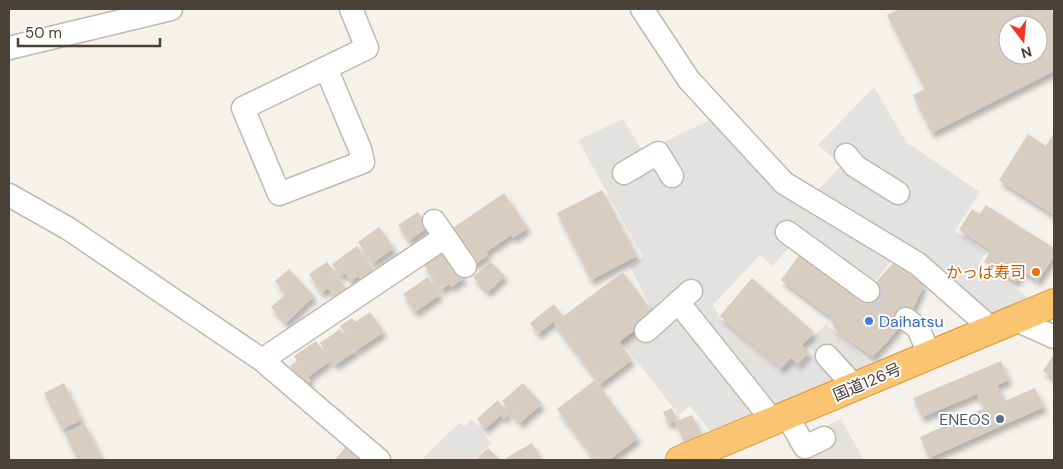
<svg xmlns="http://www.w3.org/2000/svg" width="1063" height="469" font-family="'DM Sans','Noto Sans JP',sans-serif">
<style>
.parking{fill:#e4e2e0}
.building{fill:#d7cdc1;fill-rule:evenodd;filter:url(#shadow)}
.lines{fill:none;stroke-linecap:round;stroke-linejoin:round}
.minor-tunnel{stroke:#d3cfc8;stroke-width:22;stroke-dasharray:22 11;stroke-linecap:butt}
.minor-casing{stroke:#c1b9ae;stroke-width:25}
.highway-casing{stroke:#db9840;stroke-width:30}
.minor{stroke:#fff;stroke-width:22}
.highway{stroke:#fac471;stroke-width:28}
.food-dot{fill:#e8710a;stroke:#fff;stroke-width:2}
.shop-dot{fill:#3f7fe0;stroke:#fff;stroke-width:2}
.service-dot{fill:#5c6f8a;stroke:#fff;stroke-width:2}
.labels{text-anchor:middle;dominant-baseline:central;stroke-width:4;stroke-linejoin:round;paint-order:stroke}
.food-label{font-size:16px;fill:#c56008;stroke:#fff;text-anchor:end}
.shop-label{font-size:16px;fill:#366cbe;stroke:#fff;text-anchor:start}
.street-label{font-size:16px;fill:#4a4239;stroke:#fff}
.service-label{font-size:16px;fill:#4e5e75;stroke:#fff;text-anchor:end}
</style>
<defs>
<filter id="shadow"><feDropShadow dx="3" dy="5.5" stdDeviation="2.5" flood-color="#0004"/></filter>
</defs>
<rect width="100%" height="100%" fill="#f5f2ec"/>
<path class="parking" d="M874,87L906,142L980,192L955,231L986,253L979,263L1033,301L996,316L911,248L815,193L842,165L818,145Z
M714,118L894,257L867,292L793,242L773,266L760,255L713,305L721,319L780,372L791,362L799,368L815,353L807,343L826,324L871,364L712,433L690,406L679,415L621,341L651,318L649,304L630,267L643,257L578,140L623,119L643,152Z
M472,419L491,443L474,460H421L459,423L465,426Z
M841,419L864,460H799L787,445Z"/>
<path class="building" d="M900,9H1051L1054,16V71L932,133L913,95L925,89L887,15ZM1008,25H1038V55H1008Z
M1054,133V215L999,180L1028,134L1046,146Z
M602,190L637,256L591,280L557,213Z
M504,193L528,228L513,238L511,235L486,252L488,255L474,265L450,230Z
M986,205L1054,248V256L1038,281L1023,271L1016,282L984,262L991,250L959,230L972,209L980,214Z
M418,212L428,227L409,241L398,225Z
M379,227L394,248L373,263L358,242Z
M357,246L373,270L360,279L358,276L351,281L345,273L341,276L332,264Z
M445,250L464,278L451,287L449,284L441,290L424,265Z
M802,251L868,291L894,262L924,285L911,313L885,344L872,357L835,329L830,316L781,280Z
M490,261L505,276L488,292L473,277Z
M327,262L347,290L335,299L328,288L322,293L309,274Z
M289,269L314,296L286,323L271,307L286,294L275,281Z
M623,272L646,303L648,307L649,314L646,321L619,342L632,360L600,384L554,323Z
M428,277L440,295L415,312L403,294Z
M752,278L814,332L802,345L809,352L798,364L791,358L781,368L720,316Z
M554,304L562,315L538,334L530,323Z
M370,312L384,332L357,350L340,326L352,318L355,322Z
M340,329L356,351L335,365L320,343Z
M316,341L330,361L308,377L311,381L304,386L290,366L297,361L294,356Z
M1054,354V378L1043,371Z
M1001,361L1009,380L997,385L1005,401L1035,388L1044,407L929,458L920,437L984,408L977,394L922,417L913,398Z
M595,380L638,438L609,460H595L557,409Z
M64,383L82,420L62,429L44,393Z
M523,383L542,404L520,423L502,401Z
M498,400L509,414L504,419L501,415L485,429L477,419Z
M672,408L677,420L669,424L663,412Z
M692,415L703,438L686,446L675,422Z
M85,424L103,460H78L65,434Z
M532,443L542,460H507L506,458Z
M346,446L365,460H335Z
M488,448L500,460H475Z"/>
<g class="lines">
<path class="minor-tunnel" d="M868,291L906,319"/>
<defs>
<path id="minor" d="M642,9L689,80L784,183L918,264L993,330
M9,48L171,9
M326,68L360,149L363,162L279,194L243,108L367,48L351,9
M846,155L855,166L898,193
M624,173L658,153L672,176
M9,195L69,229L262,360L379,460
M434,221L465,266
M787,232L868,291
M678,302L773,421
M906,319L918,328L930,356
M1016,320L1054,337
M646,331L691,291
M827,356L855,387
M262,360L445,237
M787,416L805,447L824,438"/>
<path id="highway" d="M680,460L1054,303"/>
</defs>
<use href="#minor" class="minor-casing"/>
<use href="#highway" class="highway-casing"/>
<use href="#minor" class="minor"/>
<use href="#highway" class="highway"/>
</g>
<circle class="food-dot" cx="1036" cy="272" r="5"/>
<circle class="shop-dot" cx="869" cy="321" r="5"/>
<circle class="service-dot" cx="1000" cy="419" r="5"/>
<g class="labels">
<g class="food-label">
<text x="1026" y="272">かっぱ寿司</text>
</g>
<g class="shop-label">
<text x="879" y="321">Daihatsu</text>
</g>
<g class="street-label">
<text transform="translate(867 382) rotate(-23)">国道126号</text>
</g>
<g class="service-label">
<text x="990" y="419">ENEOS</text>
</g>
</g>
<rect width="1063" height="469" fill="none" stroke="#4a4239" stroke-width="20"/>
<g transform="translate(1023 40) rotate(164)"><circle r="24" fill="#ffffff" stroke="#b7b3b0"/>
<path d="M0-4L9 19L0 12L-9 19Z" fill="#f53523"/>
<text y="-8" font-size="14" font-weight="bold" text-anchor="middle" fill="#4a4239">N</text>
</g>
<path d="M18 38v8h142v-8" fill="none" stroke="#4a4239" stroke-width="2.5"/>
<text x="25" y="38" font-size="15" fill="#4a4239" stroke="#ffffff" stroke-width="4" paint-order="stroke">50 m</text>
</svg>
